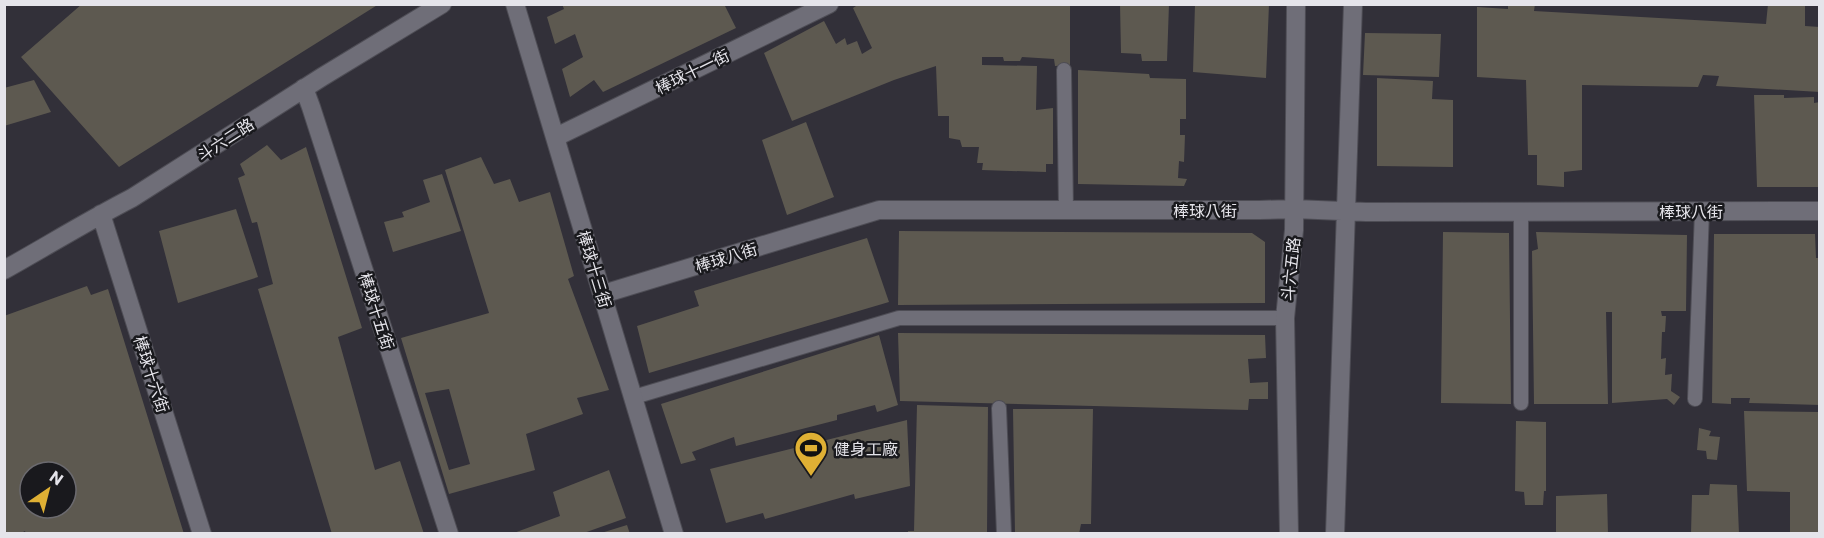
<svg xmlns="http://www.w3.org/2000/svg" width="1824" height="538" font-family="Commissioner,'Noto Sans TC',sans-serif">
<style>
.building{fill:#5d5950;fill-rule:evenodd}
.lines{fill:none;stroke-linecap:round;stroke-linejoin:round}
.lane-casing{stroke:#4e4d55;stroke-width:16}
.street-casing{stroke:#4e4d55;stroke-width:20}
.lane{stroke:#6f6e78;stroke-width:14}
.street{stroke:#6f6e78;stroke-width:18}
.labels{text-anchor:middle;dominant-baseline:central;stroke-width:5;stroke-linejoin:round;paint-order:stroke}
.street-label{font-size:16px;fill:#e5e4ea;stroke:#19191d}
.poi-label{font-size:16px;fill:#e5e4ea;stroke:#19191d;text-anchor:start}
</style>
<rect width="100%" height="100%" fill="#323039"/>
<path class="building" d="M82,4H379L119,167L21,57Z
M562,4H724L736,28L603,92L594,80L570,97L562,69L583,57L575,34L555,44L547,17L564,9Z
M859,4H1070V65L1055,66L1054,59L1022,57L1020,61H1004L1003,57H982V65L1037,66L1036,110L1053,108V164H1046V172L982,170L983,163H977L979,147H962L960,140L949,138V116H938L936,66L894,80L792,121L764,53L824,21L836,44L845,38L847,45L857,41L862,54L872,48L853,8Z
M1120,4H1169L1167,61H1142L1141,54L1121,53Z
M1195,4H1269L1266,78L1193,72Z
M1508,4H1535L1534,11L1766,24L1768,4H1805V26L1820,27V92L1716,86L1719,76L1703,75L1698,87L1582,85V170L1564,172V187L1537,185V155H1528L1526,80L1477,77V7L1508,9Z
M1365,33L1441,34L1439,77L1363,75Z
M1078,70L1149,74L1150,78L1186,79V119H1180V135H1185L1184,162L1179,161L1178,178L1187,179L1184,186L1078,184Z
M1377,78L1433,81L1432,99L1453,100V167L1377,166Z
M34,80L51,112L4,126V88Z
M1754,95H1784V98L1814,97V103L1820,102V187H1757Z
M806,122L834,197L787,215L762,140Z
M267,145L281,160L306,147L362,328L338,337L375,470L400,461L424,534H332L258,289L273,284L257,222L252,223L238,178L245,175L240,164Z
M481,157L494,184L510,179L519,202L550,192L574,276L568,279L609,390L577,398L583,414L526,434L535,470L449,494L401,338L489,313L445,170ZM449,389L470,464L449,470L425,393Z
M442,174L461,231L393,252L384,222L404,217L402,212L430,202L423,180Z
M236,209L258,277L178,303L159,231Z
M899,231L1252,233L1265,242V303L898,305Z
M1443,232L1509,233L1511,404L1441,403Z
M1536,232L1687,235L1686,311H1661L1662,316H1666L1665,332H1662L1661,359L1666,358L1665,375L1672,374L1671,391L1680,397L1674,405L1667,399L1612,403V312H1606L1608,404H1534L1532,251L1538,249Z
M1714,234H1815L1816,258H1820V405L1749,403L1750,398H1731V404L1712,403Z
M867,238L889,302L649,373L637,326L699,306L694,291Z
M87,286L91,295L108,289L184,534H26L25,531L19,534H7L4,525V316ZM30,472H66V508H30Z
M898,333L1265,335L1266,358L1248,359L1250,383L1268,382V399H1249L1248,410L900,401Z
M879,335L898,405L877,412L875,405L837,415V420L736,446L734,437L692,452L696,460L681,464L661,404Z
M917,405L988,407L987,534H908V531H914Z
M1013,409H1093L1091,524H1081L1079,534H1015Z
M1744,411L1820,412V534H1790V492L1747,491Z
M907,420L910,486L855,499L854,494L765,519L763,513L726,523L710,469Z
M1516,421L1546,422V491H1544L1543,505H1525L1524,492L1515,491Z
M1699,428L1711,431L1709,436L1720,437L1717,460L1707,459L1706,451L1697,450Z
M609,470L626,518L581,534H511L560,516L553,492Z
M1710,484L1737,485L1739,534H1691L1692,495H1709Z
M1607,494L1608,534H1556V496Z
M627,525L630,534H601V533Z"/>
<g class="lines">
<defs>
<path id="lane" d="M1064,70L1066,210
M634,397L899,318H1285
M1695,399L1702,211
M1521,403V211
M999,408L1004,534"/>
<path id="street" d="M515,4L674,534
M304,88L311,107L449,534
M556,137L829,4
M101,214L202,534
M4,270C47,246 89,220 132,198L322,77L442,4
M603,294L879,210H1259L1294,209L1366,212L1820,211
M1289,534L1285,318L1294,230L1296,4
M1335,534L1353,4"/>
</defs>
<use href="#lane" class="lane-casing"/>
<use href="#street" class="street-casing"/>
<use href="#lane" class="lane"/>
<use href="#street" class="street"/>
</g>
<defs>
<symbol id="stadium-pin" viewBox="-11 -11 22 30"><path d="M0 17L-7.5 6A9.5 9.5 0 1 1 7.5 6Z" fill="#dfb034" stroke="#19191d"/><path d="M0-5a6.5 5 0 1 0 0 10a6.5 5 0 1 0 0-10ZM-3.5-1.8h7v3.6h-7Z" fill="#111"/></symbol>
</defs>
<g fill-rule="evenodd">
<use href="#stadium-pin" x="792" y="429" width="38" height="52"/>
</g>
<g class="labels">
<g class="street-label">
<text transform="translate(692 71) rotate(-26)">棒球十一街</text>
<text transform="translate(225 139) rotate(-33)">斗六二路</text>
<text x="1205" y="210">棒球八街</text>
<text x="1691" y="211">棒球八街</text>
<text transform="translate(726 257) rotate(-17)">棒球八街</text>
<text transform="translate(595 269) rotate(73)">棒球十三街</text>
<text transform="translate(1290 269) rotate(-84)">斗六五路</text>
<text transform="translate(377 311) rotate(72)">棒球十五街</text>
<text transform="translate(152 374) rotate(72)">棒球十六街</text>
</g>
<g class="poi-label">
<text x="834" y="448">健身工廠</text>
</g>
</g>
<rect width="1824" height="538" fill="none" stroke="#e5e4ea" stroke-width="12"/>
<g transform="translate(48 490) rotate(35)"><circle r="28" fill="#19191d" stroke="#6b6a6f" stroke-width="1.5"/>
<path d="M0-4.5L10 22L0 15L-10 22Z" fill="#dfb034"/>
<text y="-9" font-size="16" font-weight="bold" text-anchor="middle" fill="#e5e4ea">N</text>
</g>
</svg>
